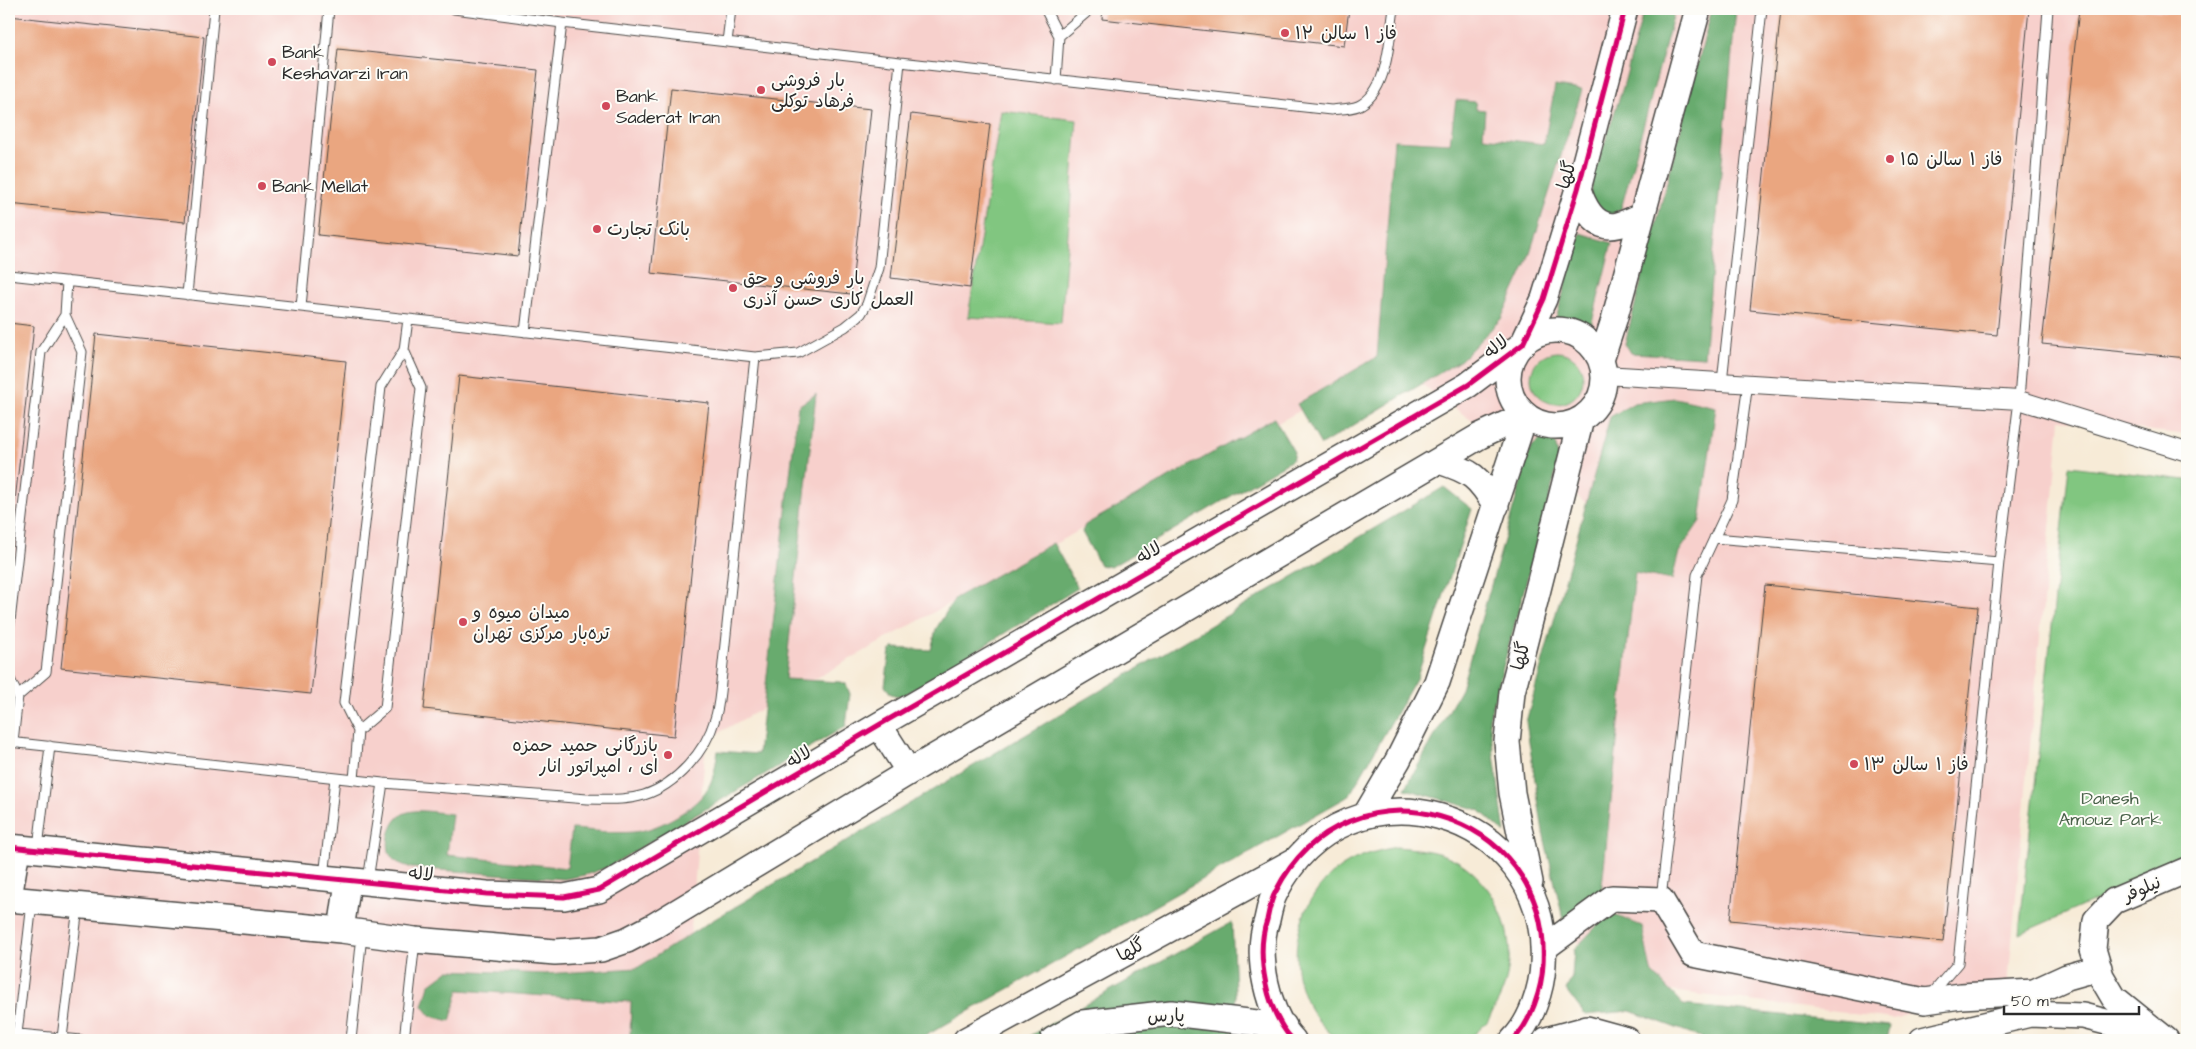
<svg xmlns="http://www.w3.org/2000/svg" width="2196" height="1049" font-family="'Architects Daughter','Playpen Sans Arabic',sans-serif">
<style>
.built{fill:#f7d0cc}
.green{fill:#81c680;stroke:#567856}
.forest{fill:#68ab6e;stroke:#4a6b4c}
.building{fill:#eaa680}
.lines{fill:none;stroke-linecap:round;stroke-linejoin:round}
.lane-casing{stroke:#4a4845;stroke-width:11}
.street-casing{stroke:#4a4845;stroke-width:20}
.secondary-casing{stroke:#4a4845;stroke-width:28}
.lane{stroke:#fff;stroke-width:9}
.street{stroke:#fff;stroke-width:18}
.secondary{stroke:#fff;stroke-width:25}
.cycleway-casing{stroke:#fdfcf7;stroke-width:8}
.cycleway{stroke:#d6006c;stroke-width:5}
.poi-dot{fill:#d1495b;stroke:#fdfcf7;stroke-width:2}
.labels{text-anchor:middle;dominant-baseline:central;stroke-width:4;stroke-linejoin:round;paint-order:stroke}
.poi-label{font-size:18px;fill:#2b2b2b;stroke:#fdfcf7;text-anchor:start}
.street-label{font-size:18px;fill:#2b2b2b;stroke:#fdfcf7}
.park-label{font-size:18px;fill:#496149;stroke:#fdfcf7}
</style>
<rect width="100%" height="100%" fill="#fdfcf7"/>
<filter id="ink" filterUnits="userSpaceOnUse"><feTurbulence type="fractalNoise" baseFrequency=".02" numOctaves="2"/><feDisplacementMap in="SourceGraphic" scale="10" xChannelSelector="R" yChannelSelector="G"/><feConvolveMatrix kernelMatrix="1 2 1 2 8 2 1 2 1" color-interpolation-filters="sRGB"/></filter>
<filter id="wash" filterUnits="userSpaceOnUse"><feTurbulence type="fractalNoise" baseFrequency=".0096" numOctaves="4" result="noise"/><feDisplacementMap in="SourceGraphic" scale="20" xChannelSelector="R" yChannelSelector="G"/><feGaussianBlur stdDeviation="1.12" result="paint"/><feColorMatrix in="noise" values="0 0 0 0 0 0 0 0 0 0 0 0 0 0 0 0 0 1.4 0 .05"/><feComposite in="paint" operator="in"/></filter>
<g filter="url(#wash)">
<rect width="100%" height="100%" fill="#f7ebd7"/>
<path class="built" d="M9,9H2187V435L2060,420L2008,984L1893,1019L1670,991L1578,943L1541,732L1587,504L1391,362L1112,512L706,740L682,1040H9Z"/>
<path class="green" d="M1001,111L1077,120L1061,323L968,317Z
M1531 378a26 26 0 1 1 52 0a26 26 0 1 1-52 0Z
M2069,466L2187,480V860L2019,934Z
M1396,847C1420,849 1445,851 1465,866C1509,899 1523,961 1494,1009C1491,1014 1489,1021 1484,1025C1479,1031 1473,1035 1467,1040H1339C1289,1005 1283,933 1320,887C1324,883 1328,877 1333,873C1352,857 1372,852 1396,847Z"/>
<path class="forest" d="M1644,9H1675L1621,209L1609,216L1590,199L1593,178L1623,87Z
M1712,9H1736L1704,357L1631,353L1625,343Z
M1555,86L1582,90L1527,262L1501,319L1461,360L1321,445L1297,404L1377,357L1394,140L1450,143L1456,100L1475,102L1476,109L1485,110L1483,137L1544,144Z
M1580,233L1612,243L1590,330L1555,322Z
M816,394L785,679L840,682L846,684L850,694L846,726L608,867L585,875L564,879L412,868C407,866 399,864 394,860C382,849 390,819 405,813C418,808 438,813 452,814L447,855L567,868L572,829C592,830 614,834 634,832C658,830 700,807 710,784C715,774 716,761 718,751L758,754L798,406Z
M1675,398L1716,407L1700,521L1679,552L1672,580L1635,573L1601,895L1564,923L1543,832L1526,722L1610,417L1634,403Z
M1274,418L1294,452L1292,460L1111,567L1100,565L1082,532L1085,525Z
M1541,439L1555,442L1559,461L1489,719L1505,833L1479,810L1405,789L1461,689L1531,447Z
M1444,487L1472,509L1417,677L1349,796L918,1040H630L631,1002L459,990L450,1021L431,1016L423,1006L429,985L449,970L545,974L637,968L708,923Z
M1053,543L1078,588L901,697L891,694L885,686L890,651L893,648L931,650L936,629L955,598Z
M1609,913L1642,926L1651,971L1683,1005L1890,1026L1888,1036L1877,1040H1709L1630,1011L1585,1015L1566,990L1572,977L1574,950Z
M1232,922L1236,1014L1256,1040H1022Z"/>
<g id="blocks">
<path class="building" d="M1103,9H1349L1344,46L1102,19Z
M1781,9H2029L1997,335L1750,310Z
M2079,9H2137L2187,14V358L2042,344Z
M9,16L204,37L185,222L9,204Z
M338,49L538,70L518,256L318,235Z
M671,88L871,109L851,294L651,273Z
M911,114L990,124L970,288L891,278Z
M9,323L34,326L10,548H9Z
M96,334L346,361L311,694L61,668Z
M459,376L709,403L674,736L424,709Z
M1765,585L1978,607L1943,942L1730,920Z"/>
</g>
</g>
<g filter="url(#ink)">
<use href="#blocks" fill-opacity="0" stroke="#4a4845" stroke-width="1"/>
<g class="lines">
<defs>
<path id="lane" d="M454,9L562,23L900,62
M1045,9L1059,36L1056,80
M1059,36L1086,13L1087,9
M727,42L731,9
M9,275L755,357L798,353L845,327L861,314L867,304L879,268L900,62L1331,110C1339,109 1350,109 1358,106C1389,92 1389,38 1394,9
M187,295L214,9
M301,307L329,9
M65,315L67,281
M525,332L562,23
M404,350L408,319
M1722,382L1762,9
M1714,538L1999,562
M9,630L41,352L65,315L82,352L46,672L18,696
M9,677L18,696L13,742
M9,742L383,783L587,799C606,799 625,801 644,795C676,785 706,751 715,719C718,710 719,701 720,692L755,357
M354,780L358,731L344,703L381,387L404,350L421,388L385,708L358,731
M38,848L50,746
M324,877L335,778
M368,880L383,783
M1661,899L1697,575L1732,500L1748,383
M1930,996L1958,963L1999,562L2019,400L2048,9
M9,1033L81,1040
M17,1034L32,903
M62,1038L78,907
M351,1040L362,935
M404,1040L415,941"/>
<path id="street" d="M1604,375L2019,400L2187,452"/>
<path id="secondary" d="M1578,189C1584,207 1595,231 1618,225C1626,223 1634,219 1641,216
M1508 378a48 48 0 1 1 96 0a48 48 0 1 1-96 0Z
M1601,360L1614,320L1698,9
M1439,461C1471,471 1479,477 1496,506
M879,725L909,772
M1365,816L1398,760L1437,682L1525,415
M9,847L487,894L564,897L599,890L879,725L1468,385L1523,344L1544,299L1578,189L1625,9
M1530,882L1512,793L1507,742L1512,692L1581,419
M9,898L17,849
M9,899L341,930L415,940L555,952L601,949L627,940L654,926L909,772L1480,436L1525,415
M341,930L348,882
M1544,948L1612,898L1661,900L1693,954L1925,1001L1961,996L2034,992L2067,977L2099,968
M966,1040L1294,861
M1053,1040L1083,1023L1171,1013L1284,1026
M1293,1040C1267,1013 1255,955 1267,920C1269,910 1271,899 1276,891C1347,751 1552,808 1543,964C1542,989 1531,1022 1513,1040
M1546,1040L1587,1029L1627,1040
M1922,1040L2030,1014L2083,1016L2133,1029L2153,1037
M2166,1040L2114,998L2101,976L2093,949L2096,920L2114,901L2187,870"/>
</defs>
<use href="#lane" class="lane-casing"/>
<use href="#street" class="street-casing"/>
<use href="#secondary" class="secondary-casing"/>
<use href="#lane" class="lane"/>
<use href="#street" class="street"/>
<use href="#secondary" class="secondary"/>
<defs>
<path id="cycleway" d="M9,847L487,894L564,897L599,890L879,725L1468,385L1523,344L1544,299L1578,189L1625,9
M1293,1040C1267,1013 1255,955 1267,920C1269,910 1271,899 1276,891C1347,751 1552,808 1543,964C1542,989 1531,1022 1513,1040"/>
</defs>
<use href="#cycleway" class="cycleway-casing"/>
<use href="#cycleway" class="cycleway"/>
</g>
</g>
<g class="poi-dot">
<circle cx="1285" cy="33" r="5"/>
<circle cx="272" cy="62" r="5"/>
<circle cx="761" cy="90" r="5"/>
<circle cx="606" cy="106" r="5"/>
<circle cx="1890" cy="159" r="5"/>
<circle cx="262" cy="186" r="5"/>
<circle cx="597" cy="229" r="5"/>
<circle cx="733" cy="288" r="5"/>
<circle cx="463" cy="622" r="5"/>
<circle cx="668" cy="755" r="5"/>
<circle cx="1854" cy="764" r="5"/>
</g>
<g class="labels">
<g class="poi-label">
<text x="1295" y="33">فاز ۱ سالن ۱۲</text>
<text x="282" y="52">Bank<tspan x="282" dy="21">Keshavarzi Iran</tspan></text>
<text x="771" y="80">بار فروشی<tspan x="771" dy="21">فرهاد توکلی</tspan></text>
<text x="616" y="96">Bank<tspan x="616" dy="21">Saderat Iran</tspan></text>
<text x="1900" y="159">فاز ۱ سالن ۱۵</text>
<text x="272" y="186">Bank Mellat</text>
<text x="607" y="229">بانک تجارت</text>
<text x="743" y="278">بار فروشی و حق<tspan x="743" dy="21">العمل کاری حسن آذری</tspan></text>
<text x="473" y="612">میدان میوه و<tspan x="473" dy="21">تره‌بار مرکزی تهران</tspan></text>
<text x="658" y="745" text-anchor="end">بازرگانی حمید حمزه<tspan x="658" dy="21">ای ، امپراتور انار</tspan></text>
<text x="1864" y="764">فاز ۱ سالن ۱۳</text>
</g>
<g class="street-label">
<text transform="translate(1567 175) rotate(-74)">گلها</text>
<text transform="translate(1496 347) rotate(-37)">لاله</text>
<text transform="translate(1149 553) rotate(-30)">لاله</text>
<text transform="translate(1521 656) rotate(-76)">گلها</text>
<text transform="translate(799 757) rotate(-31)">لاله</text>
<text transform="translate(421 874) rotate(5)">لاله</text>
<text transform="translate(2142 889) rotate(-23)">نیلوفر</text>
<text transform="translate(1131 950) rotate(-29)">گلها</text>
<text transform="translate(1166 1016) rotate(-1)">پارس</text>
</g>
<g class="park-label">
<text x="2110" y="798">Danesh<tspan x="2110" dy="21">Amouz Park</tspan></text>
</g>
</g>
<rect width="2196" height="1049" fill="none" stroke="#fdfcf7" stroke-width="30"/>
<path d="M2004 1006v8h135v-8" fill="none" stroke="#2b2b2b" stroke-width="2.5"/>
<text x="2011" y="1006" font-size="15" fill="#2b2b2b" stroke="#fdfcf7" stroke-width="4" paint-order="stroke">50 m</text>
</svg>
